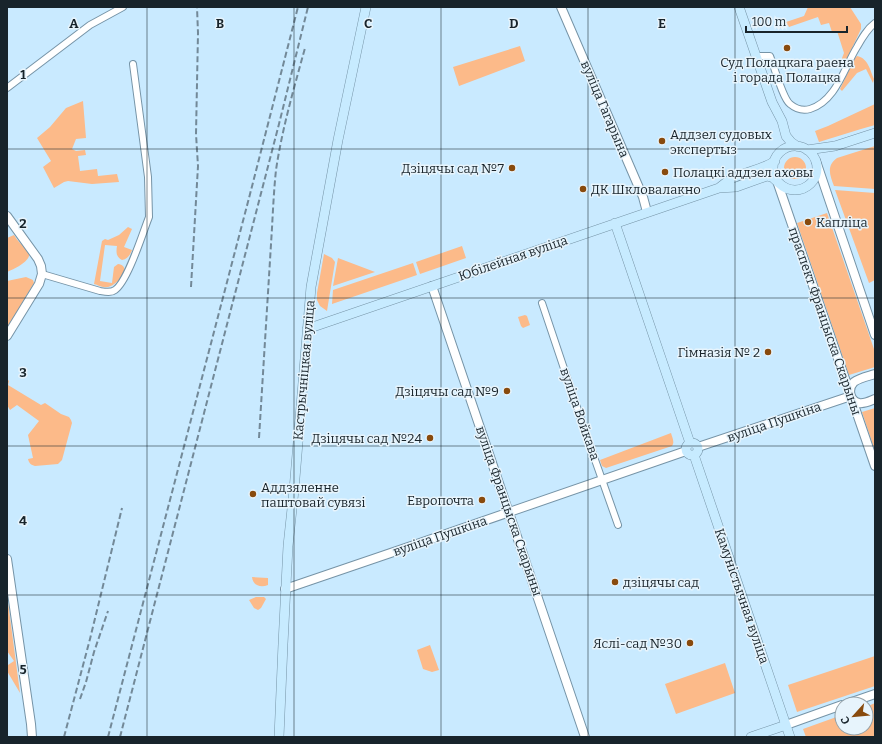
<svg xmlns="http://www.w3.org/2000/svg" width="882" height="744" font-family="Bitter,serif">
<style>
.green{fill:#fcba89}
.lines{fill:none;stroke-linecap:round;stroke-linejoin:round}
.minor-casing{stroke:#7694a7;stroke-width:8}
.tertiary-casing{stroke:#7694a7;stroke-width:10}
.secondary-casing{stroke:#7694a7;stroke-width:10}
.minor{stroke:#fff;stroke-width:6}
.tertiary{stroke:#fff;stroke-width:8}
.secondary{stroke:#c7ebff;stroke-width:9}
.rail{stroke:#738998;stroke-width:2;stroke-dasharray:6 3;stroke-linecap:butt}
.grid{fill:none;stroke:#18242b;stroke-width:1;stroke-opacity:0.55}
.poi-dot{fill:#884a0d;stroke:#e7f4fc;stroke-width:1.5}
.labels{text-anchor:middle;dominant-baseline:central;stroke-width:3;stroke-linejoin:round;paint-order:stroke}
.poi-label{font-size:13px;fill:#18242b;stroke:#e7f4fc;text-anchor:start}
.street-label{font-size:13px;fill:#18242b;stroke:#e7f4fc}
.grid-label{font-size:13px;text-anchor:middle;font-weight:bold;fill:#18242b;stroke:#e7f4fc;stroke-width:3;stroke-linejoin:round;paint-order:stroke}
</style>
<rect width="100%" height="100%" fill="#c9eaff"/>
<path class="green" d="M808,7H850L861,24V29L844,65L842,58L844,53L837,31L832,32L829,23L821,25L818,17L789,27L788,25L778,29L777,25L804,16Z
M520,46L525,61L459,86L453,67Z
M857,56C868,58 870,70 874,79L873,83L866,69L857,73L842,91L840,89L855,58Z
M83,101L86,138L76,139L72,149L76,151L85,150L86,155L78,156L80,171L97,169L98,176L117,174L119,182L92,184L68,181L64,182L54,188L43,167L51,161L37,138L50,127L66,108Z
M875,104V125L861,129L819,142L815,131L828,126Z
M875,146V189L834,186C830,175 826,166 837,158Z
M784 168a11 11 0 1 1 22 0a11 11 0 1 1-22 0Z
M835,190L875,193V280L869,283Z
M827,213L875,352V367L849,375L797,223Z
M128,227L132,229L124,247L132,250C130,255 128,259 122,260C116,257 116,252 117,246L105,245L100,281L112,283L114,267L118,264C134,266 116,287 107,287C102,288 98,285 94,284L102,241L105,239L108,240L119,235Z
M14,235C16,238 18,241 20,243C23,246 27,248 29,252C32,261 14,269 7,272V257L8,256L7,254V238Z
M462,246L466,258L420,274L416,262Z
M324,254L332,258L335,262L327,311L320,306L317,300V293Z
M338,258L375,272L333,286Z
M413,263L417,275L332,304L333,290Z
M26,277L33,280L34,283L7,328V281Z
M525,315L527,316L530,325L523,328L521,326L518,317Z
M7,379L9,381L8,385L41,405L45,403L61,414L69,417L71,420L72,423L62,460L58,464L35,466C31,465 29,463 28,459L33,458L28,435L39,421L17,405L10,410L7,405Z
M875,408V451L862,412Z
M671,433C672,437 675,442 672,446L606,468L602,466L600,460Z
M252,577L268,578V585C261,588 253,586 252,577Z
M7,595L20,693L7,671V664L8,665L14,661L7,651Z
M256,597H264L266,599L261,608L258,610L254,608L249,600Z
M430,645L439,670L432,672L423,669L417,650Z
M875,656V686L797,712L788,685Z
M725,663L735,693L676,714L665,684Z
M875,703V736L873,737H806L803,729L842,715V728H866V707Z"/>
<g class="lines">
<defs>
<path id="minor" d="M756,56H770C774,66 783,99 790,104C796,109 803,111 810,109C836,101 844,68 857,47C862,38 867,29 875,23
M7,88L90,25L123,7
M42,274L100,291C106,292 111,293 115,290C128,281 143,232 149,217L148,177L133,64
M542,303L588,440L618,525"/>
<path id="tertiary" d="M561,7L643,197L647,212
M816,161L875,335
M776,178L875,466
M7,216L38,259L41,266L42,274L39,284L7,336
M432,286L585,737
M875,374C869,376 859,378 854,382C847,389 850,401 859,403C865,404 870,401 875,399
M698,447L851,396
M7,559L31,724L32,737
M285,589L417,544L686,451
M846,704L875,694
M786,725L842,705"/>
<path id="secondary" d="M739,7L772,102L782,121L786,136L791,142L798,147
M773 168a22 22 0 1 1 44 0a22 22 0 1 1-44 0Z
M807,150L835,146L875,133
M720,187C724,184 729,180 733,178C747,171 762,170 775,161
M615,223L690,443
M307,329L719,188L736,187L767,176L772,177L780,184
M686 449a6 6 0 1 1 12 0a6 6 0 1 1-12 0Z
M694,455L790,737
M279,737L283,644L288,546L294,490L311,287L338,140L366,7
M751,737L786,725"/>
</defs>
<use href="#minor" class="minor-casing"/>
<use href="#tertiary" class="tertiary-casing"/>
<use href="#secondary" class="secondary-casing"/>
<use href="#minor" class="minor"/>
<use href="#tertiary" class="tertiary"/>
<use href="#secondary" class="secondary"/>
<path class="rail" d="M191,287L198,166L196,134L198,33L197,7
M259,438L272,228C273,209 274,189 276,170C282,129 294,88 305,48
M80,699L86,682L94,652L108,611
M64,737L90,639L122,508
M108,737L249,198L298,7
M120,737L279,124L308,7"/>
</g>
<path class="grid" d="M147,7V737M294,7V737M441,7V737M588,7V737M735,7V737M7,149H875M7,298H875M7,446H875M7,595H875"/>
<g class="poi-dot">
<circle cx="787" cy="48" r="4"/>
<circle cx="662" cy="141" r="4"/>
<circle cx="512" cy="168" r="4"/>
<circle cx="665" cy="172" r="4"/>
<circle cx="583" cy="189" r="4"/>
<circle cx="808" cy="222" r="4"/>
<circle cx="768" cy="352" r="4"/>
<circle cx="507" cy="391" r="4"/>
<circle cx="430" cy="438" r="4"/>
<circle cx="253" cy="494" r="4"/>
<circle cx="482" cy="500" r="4"/>
<circle cx="615" cy="582" r="4"/>
<circle cx="690" cy="643" r="4"/>
</g>
<g class="labels">
<g class="poi-label">
<text x="787" y="62" text-anchor="middle">Суд Полацкага раена<tspan x="787" dy="15">і горада Полацка</tspan></text>
<text x="670" y="134">Аддзел судовых<tspan x="670" dy="15">экспертыз</tspan></text>
<text x="504" y="168" text-anchor="end">Дзіцячы сад №7</text>
<text x="673" y="172">Полацкі аддзел аховы</text>
<text x="591" y="189">ДК Шкловалакно</text>
<text x="816" y="222">Капліца</text>
<text x="760" y="352" text-anchor="end">Гімназія № 2</text>
<text x="499" y="391" text-anchor="end">Дзіцячы сад №9</text>
<text x="422" y="438" text-anchor="end">Дзіцячы сад №24</text>
<text x="261" y="487">Аддзяленне<tspan x="261" dy="15">паштовай сувязі</tspan></text>
<text x="474" y="500" text-anchor="end">Европочта</text>
<text x="623" y="582">дзіцячы сад</text>
<text x="682" y="643" text-anchor="end">Яслі-сад №30</text>
</g>
<g class="street-label">
<text transform="translate(605 109) rotate(67)">вуліца Гагарына</text>
<text transform="translate(513 258) rotate(-19)">Юбілейная вуліца</text>
<text transform="translate(825 321) rotate(71)">праспект Францыска Скарыны</text>
<text transform="translate(304 370) rotate(-85)">Кастрычніцкая вуліца</text>
<text transform="translate(580 414) rotate(71)">вуліца Войкава</text>
<text transform="translate(774 422) rotate(-19)">вуліца Пушкіна</text>
<text transform="translate(509 511) rotate(71)">вуліца Францыска Скарыны</text>
<text transform="translate(440 536) rotate(-19)">вуліца Пушкіна</text>
<text transform="translate(742 596) rotate(71)">Камуністычная вуліца</text>
</g>
</g>
<g class="grid-label">
<text x="74" y="28">A</text>
<text x="220" y="28">B</text>
<text x="368" y="28">C</text>
<text x="514" y="28">D</text>
<text x="662" y="28">E</text>
<text x="23" y="79">1</text>
<text x="23" y="228">2</text>
<text x="23" y="377">3</text>
<text x="23" y="525">4</text>
<text x="23" y="674">5</text>
</g>
<rect width="882" height="744" fill="none" stroke="#18242b" stroke-width="16"/>
<g transform="translate(854 716) rotate(243)"><circle r="19" fill="#e7f4fc" stroke="#94a1a8"/>
<path d="M0-3L7 15L0 10L-7 15Z" fill="#884a0d"/>
<text y="-6" font-size="11" font-weight="bold" text-anchor="middle" fill="#18242b">С</text>
</g>
<path d="M746 26v6h101v-6" fill="none" stroke="#18242b" stroke-width="2"/>
<text x="752" y="26" font-size="12" fill="#18242b" stroke="#e7f4fc" stroke-width="3" paint-order="stroke">100 m</text>
</svg>
